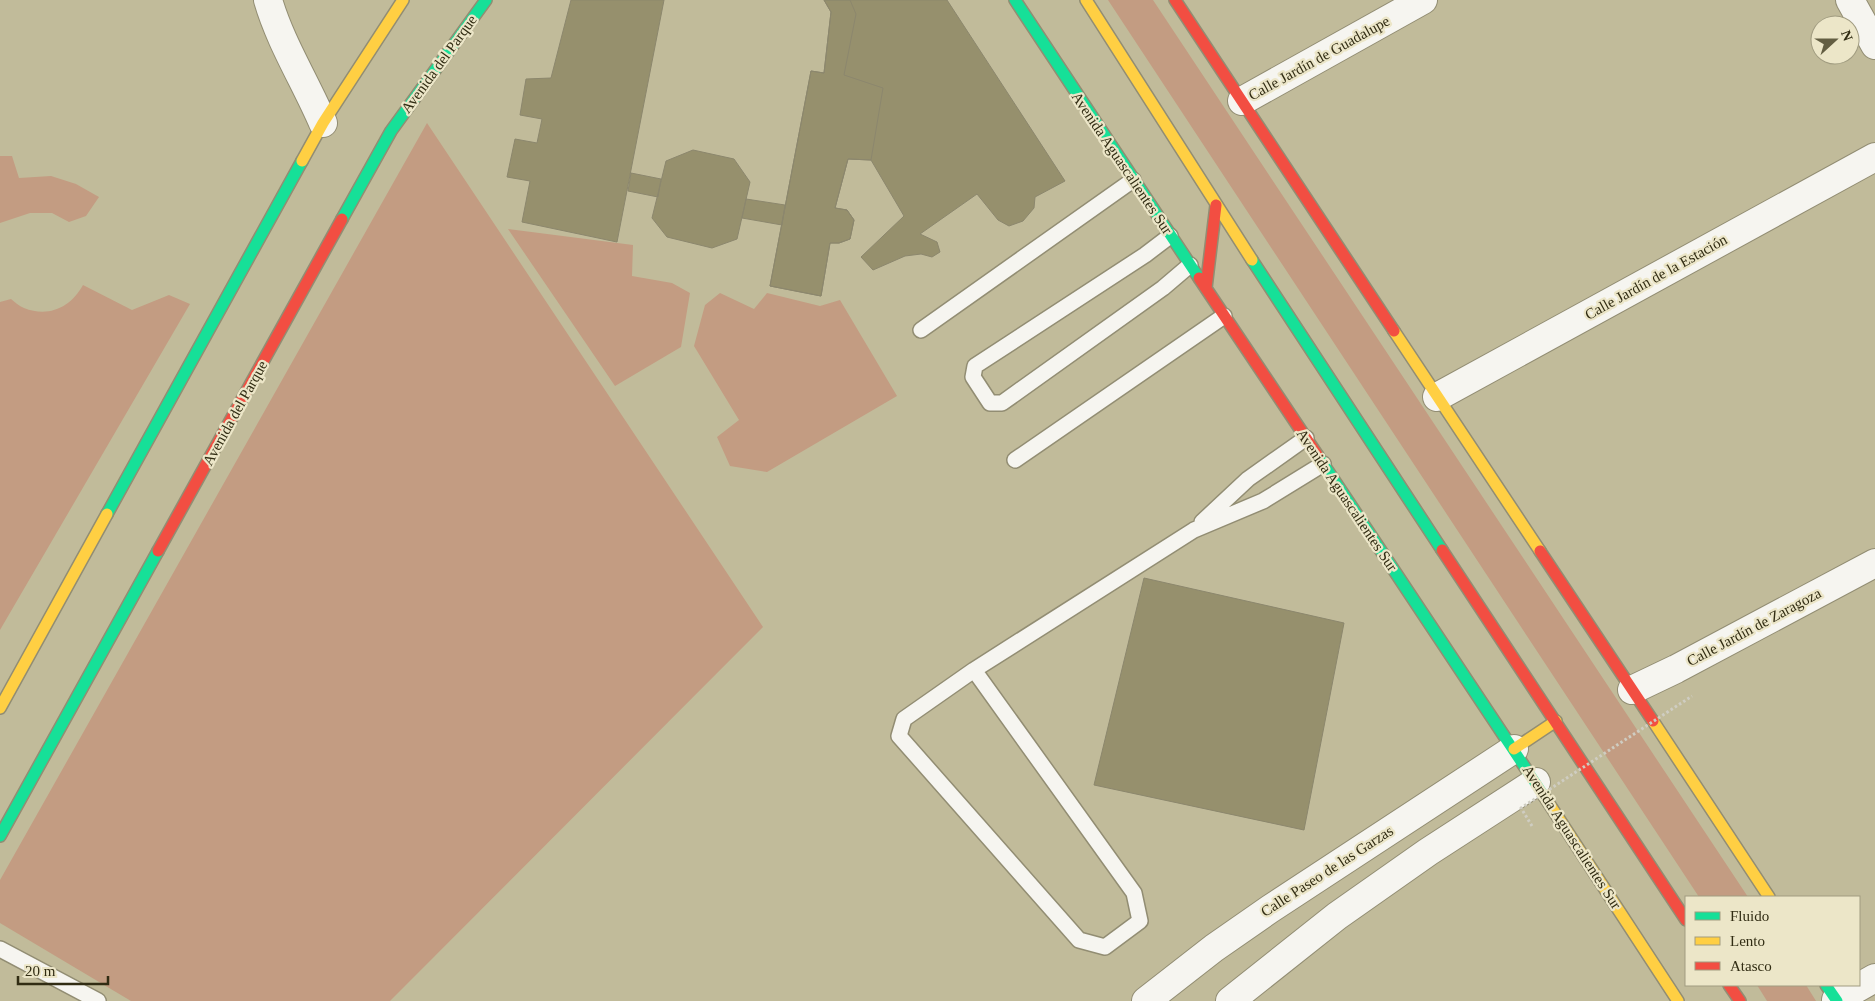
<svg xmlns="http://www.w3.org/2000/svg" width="1875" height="1001" font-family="Georgia,serif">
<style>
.green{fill:#c39c82}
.building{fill:#96906d;stroke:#8c876d}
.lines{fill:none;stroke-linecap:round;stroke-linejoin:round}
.lane-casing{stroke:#928d73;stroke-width:18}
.street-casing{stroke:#928d73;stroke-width:30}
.fast-casing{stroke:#928d73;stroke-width:14}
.slow-casing{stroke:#928d73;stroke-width:14}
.jam-casing{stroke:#928d73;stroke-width:14}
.lane{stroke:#f6f5f0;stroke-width:15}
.street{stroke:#f6f5f0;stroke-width:28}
.fast{stroke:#16e098;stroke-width:11}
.slow{stroke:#ffcf43;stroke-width:11}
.jam{stroke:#f24e42;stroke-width:11}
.path-bridge{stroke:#cfcdc2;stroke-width:3;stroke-dasharray:2.5 2.5;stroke-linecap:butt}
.labels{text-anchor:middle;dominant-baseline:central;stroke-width:4.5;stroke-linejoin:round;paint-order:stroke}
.street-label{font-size:15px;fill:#312c13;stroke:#ece6c8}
</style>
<rect width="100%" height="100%" fill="#c1bb9a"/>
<path class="green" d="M1108,0H1153L1748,897H1699Z
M427,123L763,627L390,1001H131L0,923V880Z
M0,156H12L19,178L51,176L76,184L99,197L86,216L69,222L52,213H30L0,223Z
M508,229L633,245L632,276L672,283L690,293L681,347L615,386Z
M83,285L132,310L169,295L190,304L0,630V302L11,299C15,302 19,306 24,308C49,318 71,307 83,285Z
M720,293L754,309L767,293L820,306L840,300L897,396L767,472L730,466L717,437L739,420L694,346L705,305Z
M1757,985H1806L1816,1001H1767Z"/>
<path class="building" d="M571,0H664L617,242L522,222L530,181L507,177L515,139L537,143L542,119L520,115L526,79L551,78Z
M824,0H850L856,14L844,75L883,88L871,160L848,159L835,208L847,210L854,220L850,239L839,243H830L821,296L770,286L811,71L824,73L831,12Z
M824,0H947L1065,181L1035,197L1034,208L1023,221L1009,226L998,220L977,194L920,234L937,242L940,252L932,257L921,254L905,256L873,270L861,257L904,216L871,160L848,159L835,208L847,210L854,220L850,239L839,243H830L821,296L770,286L811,71L824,73L831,12Z
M693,150L734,159L750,182L737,239L712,248L667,237L652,218L666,161Z
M631,173L661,179L658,197L628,191Z
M746,199L785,205L782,225L742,218Z
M1144,578L1344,623L1304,830L1094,785Z"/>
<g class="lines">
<defs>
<path id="lane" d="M1170,236L1145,255L975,366L973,377L990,403H1002L1163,288L1190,265
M921,330L1133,180
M1015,460L1224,316
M1202,522L1248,479L1306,438
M974,670L1134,893L1140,921L1105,947L1079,940L899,736L904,719L974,670L1194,530L1263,501L1323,464
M0,949L98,1001"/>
<path id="street" d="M268,0C280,42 306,83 323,123
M1850,0L1875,45
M1242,101L1423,0
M1437,397L1875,157
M1632,690L1676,669L1875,563
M1836,1000L1875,978
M1146,1001L1214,948L1270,909L1514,749
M1230,1001L1337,916L1428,852L1536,782"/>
<path id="fast" d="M1015,0L1199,278
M342,219L391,131L486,0
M1252,260L1442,550
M1318,456L1544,796
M107,514L302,161
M0,836L158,551
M1826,985L1837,1001"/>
<path id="slow" d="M1086,0L1252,260
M302,161L323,123L403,0
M1394,331L1540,551
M0,708L107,514
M1653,721L1769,897
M1514,749L1556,721
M1544,796L1678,1001"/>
<path id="jam" d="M1175,0L1394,331
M1199,278L1318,456
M1206,288L1216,205
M1442,550L1686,920
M158,551L342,219
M1540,551L1653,721
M1729,985L1740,1001"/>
</defs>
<use href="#lane" class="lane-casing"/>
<use href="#street" class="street-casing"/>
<use href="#fast" class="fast-casing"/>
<use href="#slow" class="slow-casing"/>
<use href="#jam" class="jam-casing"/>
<use href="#lane" class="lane"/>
<use href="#street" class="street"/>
<use href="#fast" class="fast"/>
<use href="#slow" class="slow"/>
<use href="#jam" class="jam"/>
<path class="path-bridge" d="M1532,826L1521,808L1692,696"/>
</g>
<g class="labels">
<g class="street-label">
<text transform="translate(1319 58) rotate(-29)">Calle Jardín de Guadalupe</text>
<text transform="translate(439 64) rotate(-54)">Avenida del Parque</text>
<text transform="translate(1122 163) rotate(56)">Avenida Aguascalientes Sur</text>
<text transform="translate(1656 277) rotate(-29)">Calle Jardín de la Estación</text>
<text transform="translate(235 413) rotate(-61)">Avenida del Parque</text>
<text transform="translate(1347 500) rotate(56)">Avenida Aguascalientes Sur</text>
<text transform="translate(1754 627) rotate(-28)">Calle Jardín de Zaragoza</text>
<text transform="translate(1572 837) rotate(57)">Avenida Aguascalientes Sur</text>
<text transform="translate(1327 871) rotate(-33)">Calle Paseo de las Garzas</text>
</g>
</g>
<rect x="1685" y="896" width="175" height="90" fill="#ece6c8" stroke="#a19c80"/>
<rect x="1695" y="912" width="25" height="8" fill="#16e098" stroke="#a19c80"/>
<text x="1730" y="921" font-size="15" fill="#312c13">Fluido</text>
<rect x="1695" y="937" width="25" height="8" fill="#ffcf43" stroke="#a19c80"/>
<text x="1730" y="946" font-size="15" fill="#312c13">Lento</text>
<rect x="1695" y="962" width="25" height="8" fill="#f24e42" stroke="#a19c80"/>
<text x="1730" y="971" font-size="15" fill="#312c13">Atasco</text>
<g transform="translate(1835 40) rotate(69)"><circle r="24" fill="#ece6c8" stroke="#a19c80"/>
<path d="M0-4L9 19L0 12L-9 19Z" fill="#635e42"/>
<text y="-8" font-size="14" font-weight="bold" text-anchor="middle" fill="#312c13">N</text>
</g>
<path d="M18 976v8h90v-8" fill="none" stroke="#312c13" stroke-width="2.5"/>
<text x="25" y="976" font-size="15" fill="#312c13" stroke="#ece6c8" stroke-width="4" paint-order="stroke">20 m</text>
</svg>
